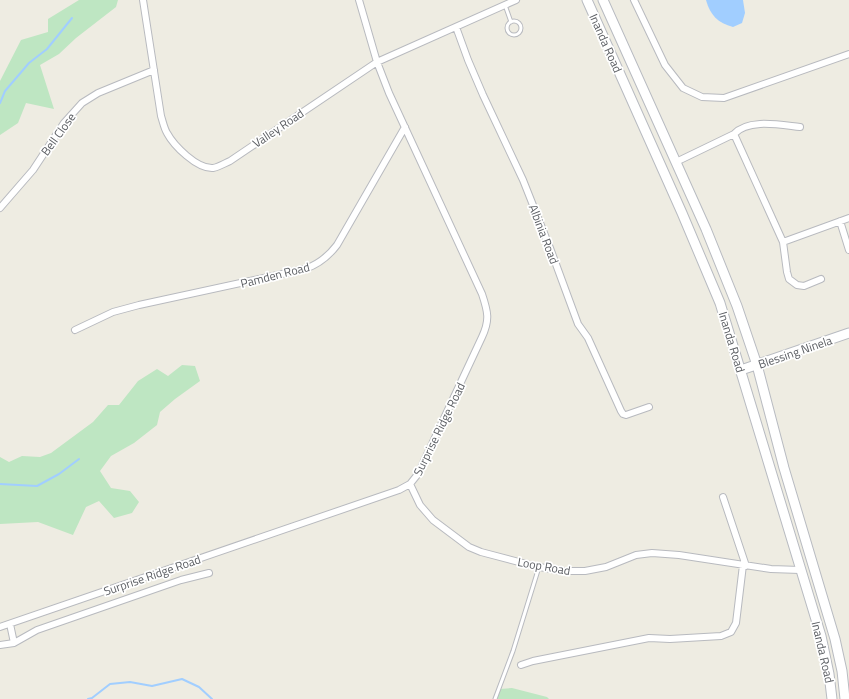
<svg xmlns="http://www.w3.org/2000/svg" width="849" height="699" font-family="'Titillium Web',sans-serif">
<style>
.green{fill:#bee6c2}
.water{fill:#a1ceff}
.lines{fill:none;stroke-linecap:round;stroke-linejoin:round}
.stream{stroke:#a1ceff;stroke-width:2}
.lane-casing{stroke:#b8babf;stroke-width:5}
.street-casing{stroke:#b8babf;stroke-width:8}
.secondary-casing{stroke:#b8bbc1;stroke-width:11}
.lane{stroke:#fff;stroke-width:3}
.street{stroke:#fff;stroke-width:6}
.secondary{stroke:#fff;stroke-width:9}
.labels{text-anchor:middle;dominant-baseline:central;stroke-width:3.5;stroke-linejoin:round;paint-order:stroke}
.street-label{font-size:12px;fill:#5b5e63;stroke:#fff}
</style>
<rect width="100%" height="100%" fill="#eeece2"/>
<path class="green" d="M79,0H118L116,7L76,38L59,54L40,65L54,109L26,103L18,123L0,135V81L21,40L48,32V19Z
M182,365L195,366L200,381L175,399L160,412L157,425L134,443L111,456L100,471L111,488L130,491L139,502L132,513L114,518L99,501L86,507L73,535L38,522L0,524V457L9,462L22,456L40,457L51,453L93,422L108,405H119L138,381L157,369L168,376Z
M512,688L547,697L549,699H497L500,689Z"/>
<path class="water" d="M706,0H743L745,13L742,23L733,27C718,23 710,15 706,0Z"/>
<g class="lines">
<path class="stream" d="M0,103L5,91L29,63L47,49L72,18
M0,484L37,486L59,474L79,459
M88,699L92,698L110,684L130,682L152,686L182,679L199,687L212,699"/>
<defs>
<path id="lane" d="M505,5L511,22
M507 28a7 7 0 1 1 14 0a7 7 0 1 1-14 0Z
M495,699L513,651L539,567"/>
<path id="street" d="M143,0L161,116C163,122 164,128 167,133C174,146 197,169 213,168C219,167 225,163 230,161L377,62L516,0
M634,0L665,65L683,88L702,97L724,98L849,54
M456,27L468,60L483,95L523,180L550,248L578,324L588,338L621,411L623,414L626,415L649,407
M734,134L783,242L787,272L789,279L797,285L804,286L821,279
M676,162L734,134C748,118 781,125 800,127
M0,208L33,170L64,123L82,103L98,93L154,70
M840,221L849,250
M783,242L849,218
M75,330L113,312L139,305L305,269C319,264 328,257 337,245L405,127
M410,484L420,505L433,520L469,547L481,552L534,566L562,571H585L606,567L636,555L652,553L679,555L771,569L800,570
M723,497L746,566
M10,624L14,643L37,630L181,580L209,573
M0,627L399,490L410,484L418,474L482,337C490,320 488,312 482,294L389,93L377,62L359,0
M0,645L14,643
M521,665L533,661L649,638L670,639L721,636L731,632L736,623L743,565"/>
<path id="secondary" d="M587,0L682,213L720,303L821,636L829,674L832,699
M603,0L706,229L737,306L757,365L784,468L835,639L842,671L845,699
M741,370L849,333"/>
</defs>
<use href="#lane" class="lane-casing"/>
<use href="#street" class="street-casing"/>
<use href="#secondary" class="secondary-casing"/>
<use href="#lane" class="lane"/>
<use href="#street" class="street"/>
<use href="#secondary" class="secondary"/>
</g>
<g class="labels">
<g class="street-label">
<text transform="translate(606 43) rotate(66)">Inanda Road</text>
<text transform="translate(278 128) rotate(-34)">Valley Road</text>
<text transform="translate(58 134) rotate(-54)">Bell Close</text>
<text transform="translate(544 234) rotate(69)">Albinia Road</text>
<text transform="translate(275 275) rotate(-14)">Pamden Road</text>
<text transform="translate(732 342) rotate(73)">Inanda Road</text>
<text transform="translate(795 352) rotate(-19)">Blessing Ninela</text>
<text transform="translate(439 429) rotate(-64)">Surprise Ridge Road</text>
<text transform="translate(544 566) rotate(10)">Loop Road</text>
<text transform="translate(152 575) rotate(-19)">Surprise Ridge Road</text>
<text transform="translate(823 652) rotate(77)">Inanda Road</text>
</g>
</g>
</svg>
